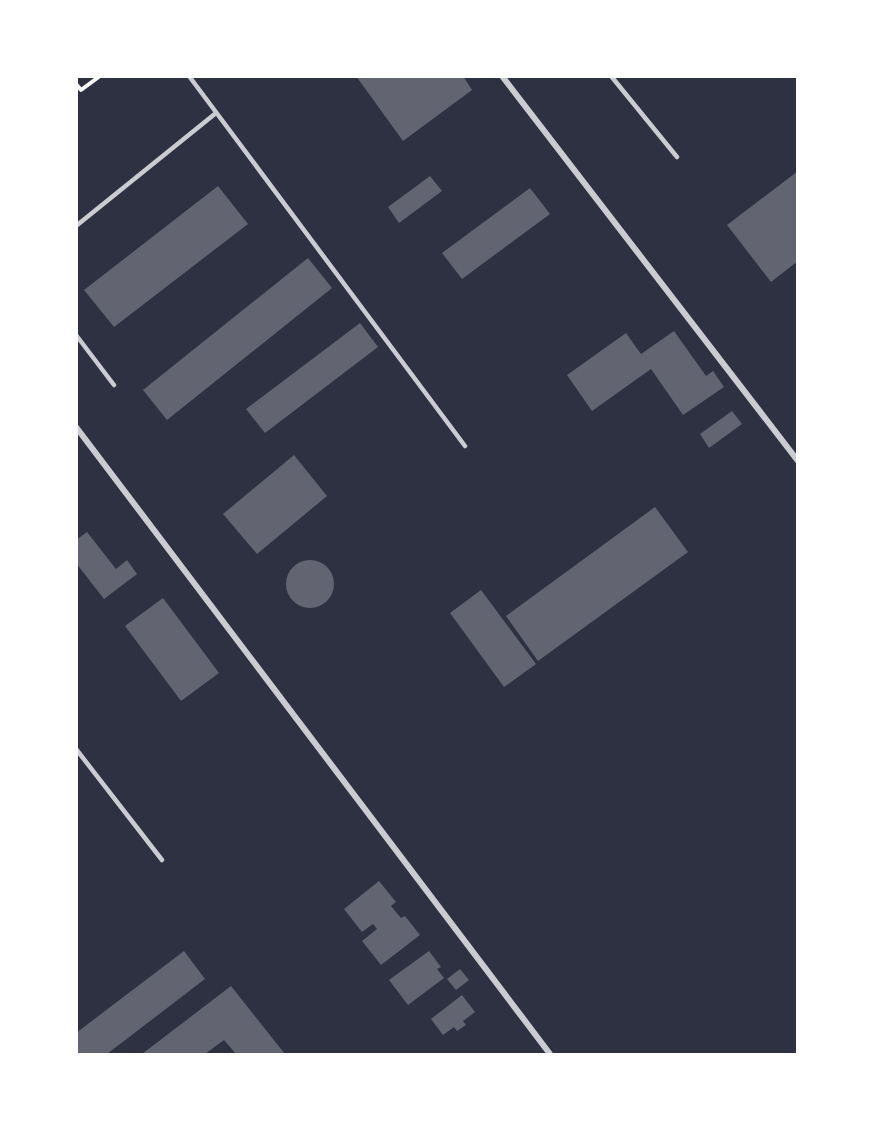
<svg xmlns="http://www.w3.org/2000/svg" width="874" height="1131" font-family="'PT Sans Narrow',sans-serif">
<style>
.building{fill:#626471}
.lines{fill:none;stroke-linecap:round;stroke-linejoin:round}
.path{stroke:#fff;stroke-width:4}
.service{stroke:#caccd0;stroke-width:4.5}
.minor{stroke:#caccd0;stroke-width:6}
</style>
<rect width="100%" height="100%" fill="#2d3142"/>
<path class="building" d="M356,76H463L472,90L403,141Z
M798,171V261L771,282L727,225Z
M430,176L442,191L399,223L388,207Z
M218,186L248,224L114,327L84,290Z
M530,188L550,214L462,279L442,253Z
M308,258L332,288L167,420L143,390Z
M360,323L378,347L265,433L246,409Z
M674,331L706,376L713,371L724,387L683,415L651,369L592,411L567,375L626,333L641,354Z
M732,411L742,424L709,448L700,434Z
M294,455L327,496L257,554L223,514Z
M655,507L688,552L538,661L506,616Z
M87,532L116,569L127,560L137,574L104,599L76,563V540Z
M286 584a24 24 0 1 1 48 0a24 24 0 1 1-48 0Z
M481,590L536,664L504,687L450,613Z
M163,598L219,673L181,701L125,626Z
M379,881L396,902L391,906L401,918L405,916L420,935L381,965L362,941L377,929L373,924L362,932L344,909Z
M184,951L205,979L107,1054H76V1033Z
M429,951L441,967L437,969L444,978L408,1005L389,980Z
M460,969L469,980L456,990L447,979Z
M231,986L285,1054H236L224,1040L205,1054H142Z
M462,995L475,1012L463,1021L466,1025L457,1031L454,1027L443,1035L431,1019Z"/>
<g class="lines">
<path class="path" d="M76,84L81,90L100,76"/>
<path class="service" d="M189,76L465,446
M611,76L677,157
M76,226L216,113
M76,335L114,385
M76,749L162,860"/>
<path class="minor" d="M502,76L798,461
M76,427L550,1054"/>
</g>
<rect width="874" height="1131" fill="none" stroke="#ffffff" stroke-width="156"/>
</svg>
